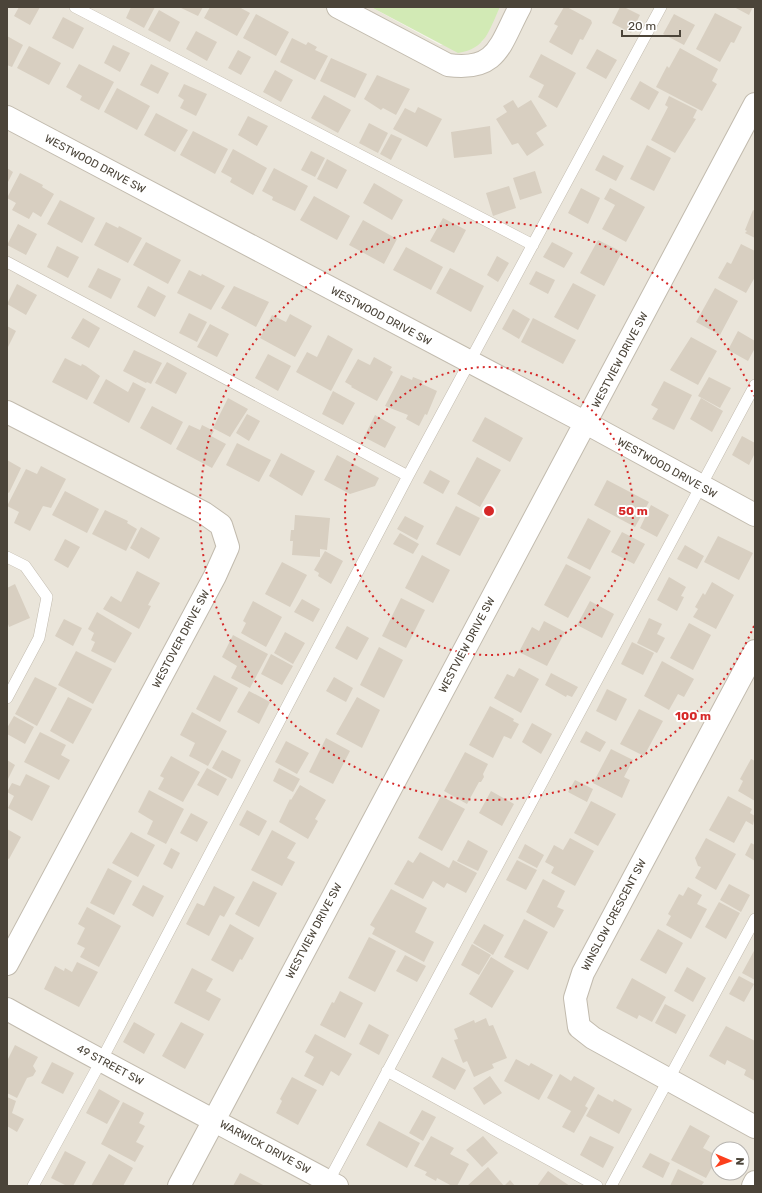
<svg xmlns="http://www.w3.org/2000/svg" width="762" height="1193" font-family="Rubik,sans-serif">
<style>
.residential{fill:#eae5da;fill-rule:evenodd}
.green{fill:#d2eab5}
.building{fill:#d8cfc1}
.lines{fill:none;stroke-linecap:round;stroke-linejoin:round}
.lane-casing{stroke:#c2bbae;stroke-width:12}
.street-casing{stroke:#c2bbae;stroke-width:24}
.lane{stroke:#fff;stroke-width:11}
.street{stroke:#fff;stroke-width:22}
.ring{fill:none;stroke:#d62828;stroke-width:2;stroke-dasharray:2 4}
.labels{text-anchor:middle;dominant-baseline:central;stroke-width:4;stroke-linejoin:round;paint-order:stroke}
.street-label{font-size:11px;fill:#4b4439;stroke:#fff}
.centre{fill:#d62828;stroke:#fff;stroke-width:2}
.ring-label{font-size:12px;text-anchor:middle;font-weight:bold;fill:#d62828;stroke:#fff;stroke-width:4;stroke-linejoin:round;paint-order:stroke}
</style>
<rect width="100%" height="100%" fill="#f6f3ec"/>
<path class="residential" d="M7,7H371L440,45L482,42L500,7H755V1186H7ZM718,1149H742V1173H718Z"/>
<path class="green" d="M371,7H500C489,30 486,49 458,53Z"/>
<path class="building" d="M19,7H40L30,25L14,16Z
M131,7H155L144,28L126,18Z
M179,7H203L198,16Z
M210,7H239L250,13L237,36L204,18Z
M564,7H567L591,20L592,23L583,40L580,39L572,55L549,42L558,26L554,24Z
M620,7H624L640,15L631,33L612,23Z
M734,7H753L749,15Z
M159,10L180,22L170,42L148,30Z
M715,13L742,27L734,43L731,42L720,62L696,49Z
M256,14L289,32L276,56L243,38Z
M674,14L695,25L684,45L663,34Z
M63,17L84,28L73,49L52,38Z
M196,31L217,42L207,61L186,49Z
M7,36L23,45L12,67L7,65Z
M292,38L306,45L308,42L317,47L315,50L328,56L315,80L280,62Z
M113,45L130,53L120,72L104,63Z
M29,46L61,63L49,85L17,68Z
M680,48L718,69L712,81L717,84L702,111L656,87L667,66L669,68Z
M597,49L617,60L606,79L586,68Z
M238,50L251,57L241,75L228,68Z
M541,54L576,73L557,108L538,97L544,85L529,77Z
M331,58L367,74L355,98L320,81Z
M79,64L114,82L99,110L80,100L82,96L66,87Z
M151,64L169,73L158,94L140,85Z
M275,70L293,80L281,102L263,92Z
M377,75L410,89L396,115L383,108L381,110L364,99Z
M640,81L659,92L649,110L630,99Z
M184,84L207,94L196,116L180,108L184,100L178,96Z
M117,88L150,106L137,130L104,112Z
M324,95L351,110L338,133L311,118Z
M669,96L697,110L693,118L696,119L675,153L651,140L668,107L665,105Z
M513,100L518,108L531,100L547,126L536,133L544,145L527,156L518,143L512,145L496,119L507,112L503,106Z
M418,107L442,119L427,147L393,129L405,108L415,113Z
M156,113L188,130L175,152L144,135Z
M248,116L268,126L257,146L238,135Z
M369,123L388,133L378,153L359,143Z
M490,126L492,154L454,158L451,132Z
M193,131L228,149L215,174L180,155Z
M391,134L402,139L391,160L380,154Z
M647,145L671,158L654,191L630,179Z
M233,149L267,168L253,195L230,182L232,178L221,172Z
M311,151L325,158L315,177L301,170Z
M603,155L624,166L616,181L595,170Z
M327,159L347,170L337,189L317,179Z
M7,168L13,172L7,184Z
M274,168L308,186L295,211L272,200L273,197L262,191Z
M535,171L542,193L520,200L513,178Z
M20,173L43,185L42,187L54,194L41,217L33,212L29,219L12,210L16,203L7,198Z
M374,183L403,200L392,220L363,203Z
M509,186L516,208L493,216L486,193Z
M581,188L600,198L588,224L568,213Z
M610,188L645,207L626,242L602,229L615,205L604,199Z
M314,196L350,216L337,240L300,220Z
M60,200L95,218L82,243L47,224Z
M753,210L755,211V238L745,233L747,231L745,230Z
M443,218L466,230L454,253L430,241Z
M363,220L397,239L384,264L349,245Z
M106,222L118,228L119,226L142,238L128,263L94,245Z
M18,224L37,234L26,255L7,245Z
M598,240L622,252L604,286L580,273Z
M146,242L181,260L168,284L133,265Z
M552,242L573,253L564,268L543,257Z
M741,244L755,251V277L746,293L718,278L727,262L731,264Z
M57,246L79,257L68,278L47,267Z
M406,247L443,267L431,290L393,270Z
M497,256L509,263L498,282L487,275Z
M98,268L121,279L111,299L88,287Z
M450,268L484,286L471,312L436,293Z
M189,270L201,276L202,274L225,286L211,310L177,293Z
M536,271L555,280L548,294L529,284Z
M573,283L596,295L578,330L554,317Z
M17,284L37,295L26,315L7,304Z
M148,286L166,296L155,317L137,307Z
M234,286L269,302L256,327L221,308Z
M715,288L738,301L720,335L696,322Z
M513,309L530,319L519,339L502,329Z
M189,313L207,322L197,342L179,333Z
M290,314L312,326L295,357L260,338L272,315L286,322Z
M83,318L100,328L89,348L71,338Z
M533,318L576,340L563,364L521,342Z
M210,324L229,334L217,357L197,347Z
M7,326L16,331L7,349Z
M738,331L755,341V348L748,361L728,350Z
M328,335L353,349L331,391L296,372L307,352L317,357Z
M691,337L717,351L698,385L670,370Z
M134,350L162,363L151,384L147,382L146,383L123,371Z
M268,354L291,366L278,391L255,378Z
M374,357L392,367L390,370L393,372L377,401L351,387L352,386L345,382L358,359L370,365Z
M65,358L81,366L82,364L86,366L100,376L87,400L52,382Z
M167,362L187,373L176,394L155,383Z
M401,375L412,380L413,377L423,381L422,384L437,391L427,415L425,414L419,426L406,419L408,415L385,406Z
M709,377L731,388L720,408L698,396Z
M106,379L128,392L133,382L146,389L129,423L93,403Z
M664,381L692,395L674,430L652,419L658,409L651,405Z
M333,391L355,403L343,425L322,414Z
M228,398L248,409L230,437L213,428Z
M701,398L723,411L712,432L690,419Z
M152,406L183,422L171,445L140,428Z
M247,414L260,421L249,441L236,433Z
M375,415L396,427L385,448L364,437Z
M485,417L523,438L510,462L472,441Z
M189,425L200,430L202,425L214,431L211,436L226,444L212,468L176,449Z
M742,436L755,443V453L749,465L732,455Z
M237,443L271,460L259,482L226,465Z
M281,453L315,471L302,496L269,476Z
M337,455L379,478L375,486L350,494L324,480Z
M477,457L501,470L480,507L457,494Z
M7,460L21,468L9,493L7,492Z
M41,466L66,479L51,508L43,506L30,531L14,523L19,512L7,506L26,469L37,474Z
M430,470L450,481L443,494L423,483Z
M607,480L649,502L635,527L594,505Z
M65,491L99,509L87,533L52,515Z
M651,505L669,515L657,537L640,528Z
M456,506L480,518L460,556L436,544Z
M105,510L128,521L127,523L137,529L126,551L92,534Z
M295,515L330,518L327,550L320,549V557L292,555L293,541H290L291,530H294Z
M405,516L424,526L417,540L397,529Z
M588,518L611,531L590,570L567,558Z
M141,527L160,538L149,559L130,548Z
M622,532L645,544L634,564L611,552Z
M400,533L419,544L413,554L393,544Z
M718,536L753,553L739,580L704,562Z
M65,539L80,547L68,568L54,560Z
M685,545L704,556L697,569L677,559Z
M325,551L343,561L331,584L318,576L319,573L314,570Z
M422,555L450,570L433,603L405,588Z
M282,562L307,575L290,607L265,594Z
M566,564L591,577L568,618L544,605Z
M137,571L160,583L148,605L151,606L139,629L103,609L111,596L121,602Z
M669,577L686,587L681,596L684,597L677,611L657,600Z
M712,582L734,595L716,629L693,617L698,609L695,607L703,593L705,595Z
M15,584L30,618L9,627L7,621V588Z
M401,598L425,610L406,648L382,636Z
M302,599L320,609L313,622L294,612Z
M253,601L282,617L266,647L241,633L246,623L243,621Z
M590,601L614,614L602,638L577,625Z
M97,612L132,633L115,663L91,651L95,642L91,640L94,633L88,629Z
M649,618L662,624L657,634L665,638L657,653L637,643Z
M64,619L82,628L73,646L55,636Z
M544,621L565,632L547,666L519,652L532,627L539,631Z
M689,623L711,635L693,670L670,658Z
M347,626L369,638L357,660L335,648Z
M285,632L305,643L293,664L274,653Z
M233,635L268,654L250,688L231,678L237,666L222,657Z
M632,642L654,653L643,675L621,664Z
M379,647L403,660L384,698L360,685Z
M76,651L112,669L93,704L58,685Z
M271,654L293,666L282,685L261,674Z
M662,661L694,679L684,697L678,694L669,710L644,696Z
M519,668L539,679L521,713L494,698L507,674L514,677Z
M551,673L578,687L572,697L567,695L566,697L545,685Z
M214,675L238,688L220,722L196,709Z
M35,677L57,688L37,726L15,714Z
M334,677L353,688L346,702L326,691Z
M607,689L627,699L616,721L596,711Z
M249,691L270,702L259,724L237,712Z
M68,697L92,709L73,744L50,731Z
M357,697L380,710L362,748L336,734Z
M490,706L514,719L513,721L519,724L511,739L504,736L493,758L469,745Z
M639,709L663,721L644,756L620,744Z
M192,712L227,731L208,766L189,756L195,743L180,735Z
M14,716L34,727L25,744L7,734V728Z
M532,723L552,734L541,754L522,742Z
M586,731L606,742L600,752L580,742Z
M40,732L66,745L61,755L70,760L59,780L24,762Z
M326,738L350,751L333,784L309,772Z
M286,741L309,753L297,774L275,762Z
M611,749L633,760L624,777L630,780L622,798L593,783Z
M222,750L241,760L232,779L212,768Z
M465,752L488,764L483,774L484,777L481,782H479L467,804L444,791Z
M171,756L200,772L183,802L158,789L164,778L160,776Z
M751,759L755,761V801L738,791L743,781L740,779Z
M7,760L15,765L7,781Z
M207,768L227,779L218,796L197,785Z
M279,768L300,779L293,792L273,781Z
M26,774L50,786L32,821L8,808L14,796L7,792L12,783L20,786Z
M575,780L593,789L587,802L568,792Z
M300,785L326,800L315,819L318,821L308,839L279,822L290,799L291,800Z
M149,790L184,809L166,844L147,834L153,821L138,812Z
M491,791L514,804L502,826L479,813Z
M441,796L465,809L442,851L418,838Z
M728,796L752,809L750,813L755,816L753,825L746,821L734,843L709,830Z
M591,801L616,814L598,846L574,833Z
M247,810L267,821L259,836L239,825Z
M191,813L208,822L197,842L180,833Z
M7,829L21,837L9,859L7,858Z
M272,830L296,843L287,858L295,862L282,886L251,870Z
M131,832L155,845L138,877L112,863Z
M570,838L594,851L575,886L551,873L554,867L545,862L554,845L563,850Z
M706,838L736,854L716,890L695,878L701,867L698,866L695,858Z
M468,840L488,851L478,871L457,861Z
M751,843L755,845V861L745,855Z
M525,844L544,855L537,868L518,858Z
M171,848L180,853L172,869L163,864Z
M420,852L449,868L453,860L477,873L466,893L447,883L444,888L433,881L423,899L394,884L408,860L413,863Z
M517,860L537,870L526,890L506,880Z
M108,868L132,881L114,915L90,903Z
M543,879L565,891L557,907L564,910L554,928L526,912Z
M253,881L277,893L259,927L235,914Z
M729,884L750,895L741,912L720,900Z
M143,885L164,896L153,917L132,905Z
M214,886L235,897L224,917L220,915L209,936L186,924L197,903L204,906Z
M688,887L702,895L697,904L707,909L691,939L666,925L671,916L668,914L679,894L683,896Z
M391,889L427,908L415,932L434,942L424,962L372,934L375,928L370,925Z
M719,902L740,913L726,939L705,927Z
M87,907L121,926L99,967L80,957L85,948L77,944L85,928L78,924Z
M524,919L548,932L528,970L504,957Z
M230,924L254,938L242,960L240,959L233,972L211,960Z
M484,924L504,935L493,955L473,943Z
M658,929L683,943L666,974L640,960Z
M369,937L396,951L375,992L348,978Z
M472,944L491,955L479,975L461,965Z
M755,949V980L742,973Z
M405,955L426,966L417,982L396,971Z
M491,957L514,971L492,1008L469,994Z
M77,962L98,972L79,1007L44,989L55,966L64,971L65,968L72,972Z
M687,967L706,978L693,1002L674,991Z
M192,968L213,979L206,991L221,999L209,1021L174,1003Z
M739,976L754,984L744,1002L729,994Z
M632,978L666,997L652,1022L639,1015L637,1019L616,1008Z
M340,991L363,1003L345,1038L320,1025L332,1002L334,1003Z
M665,1004L686,1015L676,1034L655,1023Z
M486,1018L489,1026L493,1025L507,1058L492,1064L494,1068L474,1077L467,1061L463,1063L454,1040L458,1039L454,1029L474,1020L475,1023Z
M134,1022L155,1034L144,1054L123,1042Z
M181,1022L204,1034L185,1069L162,1056Z
M369,1024L389,1035L379,1055L359,1044Z
M726,1026L755,1041V1081L744,1075L746,1070L727,1060L725,1065L709,1056Z
M315,1034L352,1054L339,1076L331,1071L323,1086L304,1076L314,1057L305,1052Z
M15,1045L38,1057L33,1066L36,1071L33,1076L27,1078L17,1098L7,1093V1061Z
M442,1057L466,1070L455,1090L432,1077Z
M516,1059L529,1066L531,1063L553,1075L539,1100L504,1081Z
M52,1062L74,1073L63,1094L41,1083Z
M560,1074L571,1081L574,1076L595,1088L585,1106L588,1108L574,1133L562,1127L571,1111L547,1098Z
M490,1076L502,1093L484,1105L473,1088Z
M292,1077L317,1090L298,1125L276,1113L282,1101L280,1099Z
M99,1089L120,1101L107,1124L86,1113Z
M598,1094L613,1102L614,1099L632,1109L619,1134L586,1116Z
M7,1097L16,1101L12,1113L24,1119L17,1132L7,1126Z
M123,1102L144,1113L139,1123L145,1126L136,1142L144,1146L135,1162L101,1144Z
M422,1110L436,1117L423,1141L409,1133Z
M379,1121L420,1143L407,1168L366,1145Z
M690,1125L710,1136L703,1148L718,1156L706,1178L671,1160Z
M431,1136L454,1148L450,1154L469,1164L457,1186H452L437,1178L436,1181L425,1175L427,1172L414,1166Z
M483,1136L498,1153L482,1167L466,1150Z
M590,1136L614,1147L603,1168L580,1155Z
M65,1151L86,1162L73,1186H67L51,1178Z
M650,1153L670,1163L663,1178L642,1167Z
M109,1154L133,1168L123,1186H91Z
M488,1167L504,1186L510,1180L515,1186H467Z
M678,1169L704,1182L701,1186H670Z
M548,1171L555,1176L570,1186H537Z
M240,1173L265,1186H233Z"/>
<g class="lines">
<defs>
<path id="lane" d="M75,7L533,245
M7,262L408,476
M7,557L25,566L47,597L39,638L7,698
M387,1071L597,1186
M327,1184L755,385
M33,1186L101,1061L408,476L661,7
M611,1186L755,919"/>
<path id="street" d="M338,7L448,65C498,72 500,44 520,7
M7,117L586,423L755,515
M7,412L204,513L221,525L228,547L215,576L7,964
M755,651L583,973L575,998L579,1027L593,1038L755,1127
M7,1009C116,1070 227,1127 337,1186
M179,1186L755,104
M753,1186L755,1182"/>
</defs>
<use href="#lane" class="lane-casing"/>
<use href="#street" class="street-casing"/>
<use href="#lane" class="lane"/>
<use href="#street" class="street"/>
</g>
<g class="ring">
<circle cx="489" cy="511" r="144"/>
<path d="M754 626A289 289 0 1 1 754 396"/>
</g>
<g class="labels">
<g class="street-label">
<text transform="translate(95 164) rotate(28)">WESTWOOD DRIVE SW</text>
<text transform="translate(381 316) rotate(28)">WESTWOOD DRIVE SW</text>
<text transform="translate(620 360) rotate(-62)">WESTVIEW DRIVE SW</text>
<text transform="translate(667 468) rotate(29)">WESTWOOD DRIVE SW</text>
<text transform="translate(181 639) rotate(-62)">WESTOVER DRIVE SW</text>
<text transform="translate(467 645) rotate(-62)">WESTVIEW DRIVE SW</text>
<text transform="translate(614 915) rotate(-62)">WINSLOW CRESCENT SW</text>
<text transform="translate(314 931) rotate(-62)">WESTVIEW DRIVE SW</text>
<text transform="translate(110 1065) rotate(28)">49 STREET SW</text>
<text transform="translate(265 1147) rotate(28)">WARWICK DRIVE SW</text>
</g>
</g>
<circle cx="489" cy="511" r="6" class="centre"/>
<g class="ring-label">
<text x="633" y="515">50 m</text>
<text x="693" y="720">100 m</text>
</g>
<rect width="762" height="1193" fill="none" stroke="#4b4439" stroke-width="16"/>
<g transform="translate(730 1161) rotate(92)"><circle r="19" fill="#ffffff" stroke="#b7b4b0"/>
<path d="M0-3L7 15L0 10L-7 15Z" fill="#fc3f1d"/>
<text y="-6" font-size="11" font-weight="bold" text-anchor="middle" fill="#4b4439">N</text>
</g>
<path d="M622 30v6h58v-6" fill="none" stroke="#4b4439" stroke-width="2"/>
<text x="628" y="30" font-size="12" fill="#4b4439" stroke="#ffffff" stroke-width="3" paint-order="stroke">20 m</text>
</svg>
